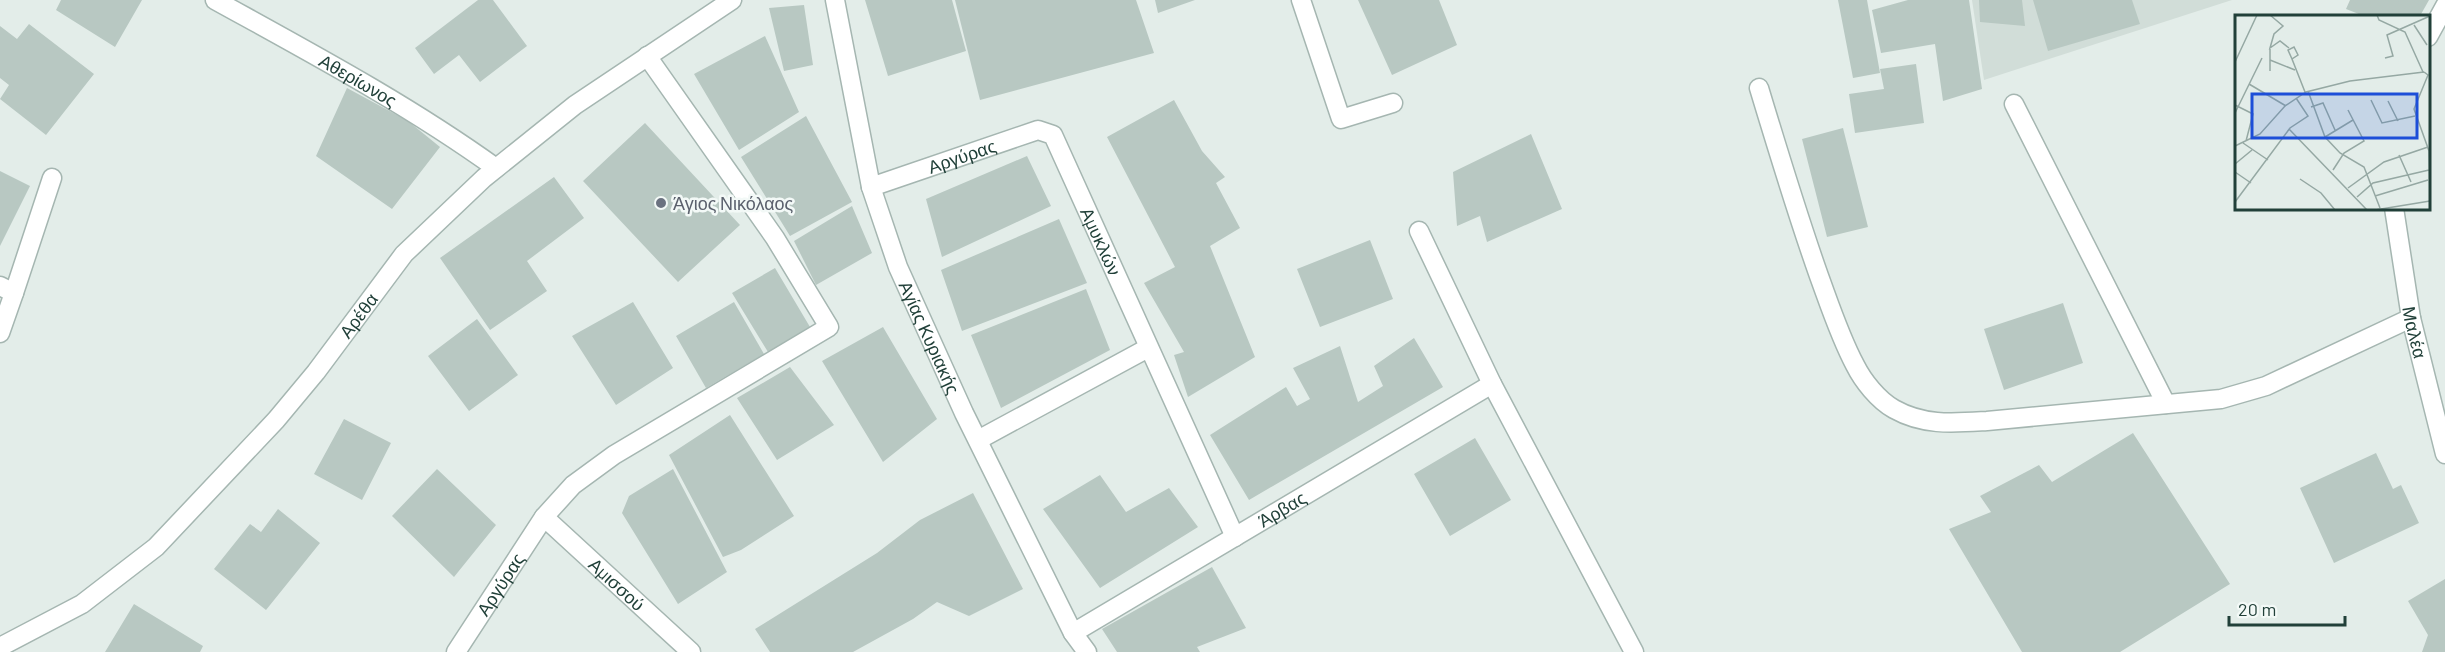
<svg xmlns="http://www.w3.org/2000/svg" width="2445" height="652" font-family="Barlow,sans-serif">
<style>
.built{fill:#d1ddd8}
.building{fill:#b8c8c2}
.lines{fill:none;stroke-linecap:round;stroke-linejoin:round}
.minor-casing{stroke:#a5b6b1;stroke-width:21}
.minor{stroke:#fff;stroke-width:18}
.worship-dot{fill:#6b7280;stroke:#f3f9f7;stroke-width:2}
.labels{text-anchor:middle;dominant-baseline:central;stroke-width:5;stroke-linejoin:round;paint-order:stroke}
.street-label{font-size:18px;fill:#214039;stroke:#f3f9f7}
.worship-label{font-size:18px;fill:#5b616d;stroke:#f3f9f7;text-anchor:start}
.inset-road{fill:none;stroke:#95a8a3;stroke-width:1.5}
.view{fill:#1d4ed8;fill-opacity:0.15;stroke:#1d4ed8;stroke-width:3}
.inset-edge{fill:none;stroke:#214039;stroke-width:3}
</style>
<rect width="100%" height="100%" fill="#e3ede9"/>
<path class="built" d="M1972,0H2232L1984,80Z"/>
<path class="building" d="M61,0H142L115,47L56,10Z
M478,0H493L527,46L480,82L459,55L434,74L415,48Z
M865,0H952L966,51L888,76Z
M955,0H1136L1154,53L980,100Z
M1155,0H1195L1158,13Z
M1358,0H1439L1457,45L1392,75Z
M1838,0H1867L1880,73L1853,78Z
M1908,0H1969L1982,89L1943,101L1935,44L1881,53L1872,10Z
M1979,0H2022L2025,26L1980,22Z
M2033,0H2132L2140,24L2048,51Z
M2350,0H2429L2420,16H2364L2346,9Z
M804,5L813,65L784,71L769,8Z
M29,24L94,74L46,135L0,99L9,85L0,78V26L17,39Z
M765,36L799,112L739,150L694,74Z
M1916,64L1924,123L1855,133L1849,94L1884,89L1880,69Z
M347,88L408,121L440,147L392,209L316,156Z
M1174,100L1202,151L1225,177L1216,183L1240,228L1210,246L1255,357L1188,397L1174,355L1184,352L1144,283L1175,267L1107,137Z
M806,116L852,202L790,236L741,157Z
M645,123L740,225L678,282L583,181Z
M1843,128L1868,227L1827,237L1802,139Z
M1531,134L1562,209L1487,242L1480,216L1457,226L1453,172Z
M1027,156L1051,206L942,257L926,199Z
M0,171L30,186L0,246Z
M554,177L584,218L527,261L547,291L490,330L440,258Z
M852,206L872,253L816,285L794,241Z
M1059,219L1087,283L962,331L941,270Z
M1370,240L1393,299L1320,327L1297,269Z
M775,268L810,327L768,352L732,293Z
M1086,289L1110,350L1001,408L971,335Z
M633,302L673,368L616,405L572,336Z
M734,302L764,354L706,388L676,336Z
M2063,303L2083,363L2004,390L1984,329Z
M477,319L518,375L469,411L428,356Z
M883,327L937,419L883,462L822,361Z
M1414,338L1443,387L1249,500L1210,435L1286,387L1297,406L1310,399L1293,368L1340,346L1358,402L1383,386L1374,366Z
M790,367L834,425L777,460L737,398Z
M730,415L794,516L741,550L723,557L669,455Z
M344,419L391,443L362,500L314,474Z
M2133,433L2230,584L2120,652H2022L1949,529L1991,512L1980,496L2039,465L2052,482Z
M1475,438L1511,500L1450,536L1414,474Z
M2376,453L2393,489L2401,485L2419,523L2334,563L2300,488Z
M437,469L496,525L454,577L392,516Z
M673,469L727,572L678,604L622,513L629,496Z
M1100,475L1126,512L1169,488L1198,527L1100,588L1043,509Z
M973,493L1023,589L969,616L937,602L913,619L853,652H770L755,629L877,553L920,520Z
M278,509L320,543L266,610L214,569L250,524L261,532Z
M1212,567L1246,628L1197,647L1200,652H1117L1102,629Z
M2445,579V652H2422L2428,635L2408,601Z
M134,604L203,646L200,652H105Z"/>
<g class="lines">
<defs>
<g id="minor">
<path id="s1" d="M215,0C311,53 407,104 496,168"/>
<path id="s2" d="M835,0L871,187L898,267L964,413L1073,633L1087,652"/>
<path d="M1301,0L1341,119L1393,103"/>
<path d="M2428,37L2445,6"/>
<path d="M1759,88C1778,151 1797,214 1819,276C1830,306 1840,337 1855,365C1863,381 1878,400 1894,409C1924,426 1954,423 1987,421L2221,399L2266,386L2411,318"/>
<path d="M2014,104L2166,404"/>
<path id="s3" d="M871,187L1038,130L1053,135L1235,537"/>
<path id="s4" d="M2394,208L2411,318L2445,454"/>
<path d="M1419,231L1492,384L1634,652"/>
<path d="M0,286L14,293L0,333"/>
<path d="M14,293L52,178"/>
<path d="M978,440L1148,348"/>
<path id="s5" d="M544,517L691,652"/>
<path id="s6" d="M1073,633L1492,384"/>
<path id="s7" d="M0,647L82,604L156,547L276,420L316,372L404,254L484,178L575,105L732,0"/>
<path id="s8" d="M456,652L544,517L573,485L614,455L829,327L775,238L647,56"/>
</g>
</defs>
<use href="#minor" class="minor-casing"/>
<use href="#minor" class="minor"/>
</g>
<circle class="worship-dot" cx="661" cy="203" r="6"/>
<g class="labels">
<g class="street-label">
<text stroke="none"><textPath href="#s1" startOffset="164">Αθερίωνος</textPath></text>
<text stroke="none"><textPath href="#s3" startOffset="96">Αργύρας</textPath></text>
<text stroke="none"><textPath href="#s3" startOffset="309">Αμυκλών</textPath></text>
<text stroke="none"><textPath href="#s7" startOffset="494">Αρέθα</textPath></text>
<text stroke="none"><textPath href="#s4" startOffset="126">Μαλέα</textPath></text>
<text stroke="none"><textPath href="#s2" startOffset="352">Αγίας Κυριακής</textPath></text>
<text stroke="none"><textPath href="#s6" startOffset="243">Άρβας</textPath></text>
<text stroke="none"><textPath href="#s8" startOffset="81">Αργύρας</textPath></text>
<text stroke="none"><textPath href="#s5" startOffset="99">Αμισσού</textPath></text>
</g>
<g class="worship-label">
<text x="673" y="203">Άγιος Νικόλαος</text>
</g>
</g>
<g transform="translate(2235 15)">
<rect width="195" height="195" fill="#e3ede9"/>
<path class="inset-road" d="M35,0L48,11L39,19L35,33L45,26L54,33M142,0L144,5L170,17L188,57M179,10L192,30M150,43L158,41L152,20L195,1M57,44L53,35L59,32L63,40L57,44L70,77M35,45L60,55M0,47L22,0M35,56V34M189,57L193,60L179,94L194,136L195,181M14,69L51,91M73,76L90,122L105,138L129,152L145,193M136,85L147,108L180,101M153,86L163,106M0,90L18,99L11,126M76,92L88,88L100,115M0,98L27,43M54,114L132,195M90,122L118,105M8,128L33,145M0,131L25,119L50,91L71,77L115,66L189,57M164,140L176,167M0,149L17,135M98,155L109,138L129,126L113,95M0,157L16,168M65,164L86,178L100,195M113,173L149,147L193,132M140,181L193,165M122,182L138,168L194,155M0,187L55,113L73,101L61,83M140,195L195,186"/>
<path class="view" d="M17,79H182V123H17Z"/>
<rect width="195" height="195" class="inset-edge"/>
</g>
<path d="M2229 616v9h116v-9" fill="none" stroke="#214039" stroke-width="3"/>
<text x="2238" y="616" font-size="18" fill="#214039" stroke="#f3f9f7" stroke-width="4.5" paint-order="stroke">20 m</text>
</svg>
